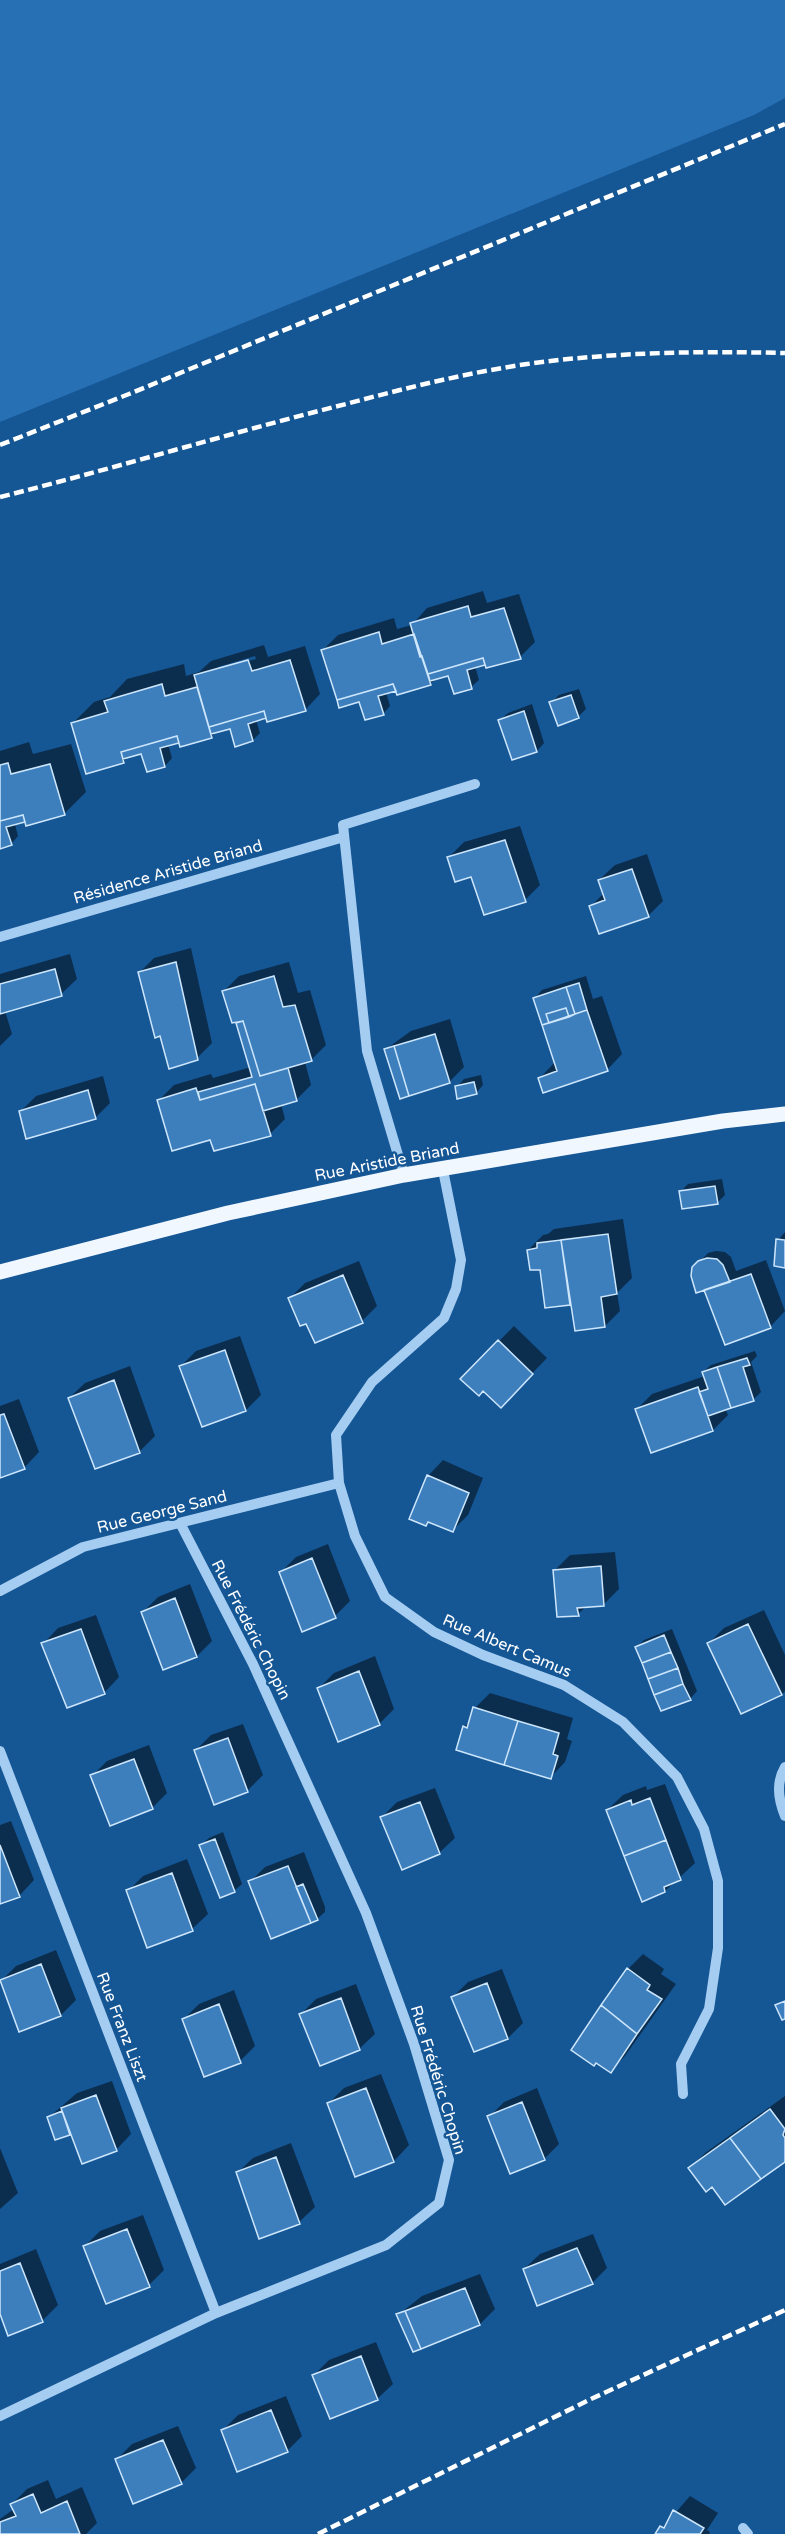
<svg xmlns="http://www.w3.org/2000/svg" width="785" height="2534" font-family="'Varela Round',sans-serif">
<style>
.green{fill:#2870b4}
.shadow{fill:#0007;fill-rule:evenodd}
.building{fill:#3d7fbd;stroke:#cde6fc;stroke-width:1.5}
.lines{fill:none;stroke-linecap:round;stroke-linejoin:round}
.minor{stroke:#a5cdf2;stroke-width:10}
.major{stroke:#f0f7ff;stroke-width:15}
.rail{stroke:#fff;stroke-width:4.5;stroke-dasharray:10 4.5;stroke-linecap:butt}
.labels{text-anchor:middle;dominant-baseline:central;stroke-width:5;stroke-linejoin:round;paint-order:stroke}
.street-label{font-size:16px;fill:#fff;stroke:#155695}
</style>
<rect width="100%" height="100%" fill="#155695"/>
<path class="green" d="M0,0H785V98L754,115L0,422Z"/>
<path class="shadow" d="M483,591L487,603L519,594L535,642L520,657L475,666L479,680L471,687L449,674L437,678L430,684L397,689L386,692L390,706L383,714L360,700L323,650L338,635L394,618L397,629L412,625L427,608Z
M264,645L268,657L305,646L320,694L305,710L256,720L260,733L253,740L231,727L217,731L211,737L168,744L172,758L165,766L142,752L129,756L123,762L73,723L94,702L110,697L127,679L184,664L186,676L199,672L211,661ZM255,656L256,659L220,669L218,667Z
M579,689L586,709L578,717L551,703L559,695Z
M532,704L544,743L537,751L513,759L500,720L508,713Z
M29,742L33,754L71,744L86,792L64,814L15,824L18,836L11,844L0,847V751Z
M520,826L540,885L525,900L472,875L449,857L464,842Z
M647,854L663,901L648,916L591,906L604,893L599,880L615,865Z
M191,948L212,1043L197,1058L161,1034L139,973L154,958Z
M70,954L77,979L61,994L5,1011L12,1034L0,1046V974Z
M289,962L298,993L310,990L326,1045L311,1060L305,1062L311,1085L296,1100L281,1104L285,1119L270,1134L211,1138L159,1100L174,1085L211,1074L213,1078L251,1067L237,1021L224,991L239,976Z
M586,976L593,999L602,996L622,1054L607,1070L540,1078L555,1062L535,998L542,990Z
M450,1019L464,1067L449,1082L386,1049L411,1031Z
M481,1075L483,1085L476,1093L457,1087L464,1079Z
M103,1076L110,1103L95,1118L21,1111L36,1096Z
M722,1179L725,1195L717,1203L681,1191L688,1184Z
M623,1219L632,1278L617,1293L620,1311L605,1326L571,1303L547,1307L541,1268L528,1250L543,1235L548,1234L554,1229Z
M785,1232V1267L778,1240Z
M716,1251L725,1252L731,1257L736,1271L766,1260L785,1311L770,1327L706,1291L694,1268L708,1253Z
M359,1261L377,1306L362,1321L290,1298L305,1283Z
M514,1326L547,1358L516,1390L483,1389L462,1379Z
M240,1336L261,1395L246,1410L181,1366L196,1351Z
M755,1351L757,1356L751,1362L761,1392L754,1399L725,1408L728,1415L713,1430L637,1409L652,1394L705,1376L703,1372L711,1365Z
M130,1366L155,1436L139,1452L69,1398L85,1383Z
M19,1399L39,1452L24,1468L0,1476V1406Z
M443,1460L483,1478L468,1515L453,1530L429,1521L426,1524L428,1476Z
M328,1544L350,1601L335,1616L280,1573L296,1557Z
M615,1552L619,1589L604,1604L587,1606L578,1614L555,1570L570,1555Z
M190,1584L212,1641L197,1656L164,1668L143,1612L158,1597Z
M764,1610L785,1655V1691L782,1694L709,1643L724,1628Z
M96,1615L119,1677L104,1693L43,1644L58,1628Z
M672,1629L697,1691L690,1699L637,1647L644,1640Z
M375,1656L394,1709L379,1724L319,1688L334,1673Z
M490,1693L573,1718L567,1739L572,1741L565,1762L550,1778L464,1727L471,1720L475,1708Z
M243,1724L263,1775L247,1791L196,1750L211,1735Z
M149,1745L167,1793L152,1808L92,1776L107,1761Z
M665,1784L695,1863L665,1891L607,1810L623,1795L646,1786L647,1790Z
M435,1788L455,1838L439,1853L382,1817L397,1802Z
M11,1821L34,1880L19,1896L0,1902V1825Z
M223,1832L242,1884L234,1891L201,1845L209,1838Z
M304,1852L325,1907V1912L317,1919L250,1882L265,1867Z
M187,1859L208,1914L192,1929L148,1946L128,1891L143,1876Z
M56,1950L76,2000L61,2015L20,2030L1,1981L16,1966Z
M643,1954L664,1969L661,1974L676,1984L625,2056L610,2071L628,1969Z
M502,1969L523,2023L508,2038L475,2050L453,1997L468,1982Z
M356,1984L375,2034L359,2049L301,2014L316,1999Z
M234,1990L255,2046L240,2061L184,2019L199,2004Z
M381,2074L409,2145L394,2161L356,2175L329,2103L344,2088Z
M112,2081L131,2134L116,2150L71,2132L69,2134L48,2118L77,2093Z
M537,2088L559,2144L544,2159L489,2117L504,2102Z
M785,2096V2160L712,2185L690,2168L705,2153Z
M291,2143L315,2207L299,2222L260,2237L237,2173L253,2158Z
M0,2148L18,2193L0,2209Z
M143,2215L164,2270L149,2285L85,2246L100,2231Z
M593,2234L607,2268L592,2283L524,2269L540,2254Z
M36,2249L58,2305L43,2320L9,2334L0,2310V2264Z
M480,2274L495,2309L480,2324L398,2315L422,2296Z
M376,2342L393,2384L377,2399L313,2376L329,2360Z
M286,2396L302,2436L287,2451L222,2431L238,2415Z
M178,2426L196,2468L181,2483L117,2459L132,2444Z
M48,2480L56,2499L82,2487L97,2523L86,2534H0V2519L14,2509L12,2504L27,2489Z
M690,2496L718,2513L707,2530L710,2532L709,2534H657Z"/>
<path class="building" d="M468,606L471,617L504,608L521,659L486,668L483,658L428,674L422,656L420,657L410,623Z
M379,632L382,644L414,634L431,685L397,695L393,684L337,700L321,650Z
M483,658L485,665L467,670L472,689L454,694L448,676L430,681L428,674Z
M248,660L252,671L290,660L306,711L267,722L264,711L209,727L194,675Z
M162,684L165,696L197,687L212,738L180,747L177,736L121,752L124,763L86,774L71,723L108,712L104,701Z
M393,684L396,691L378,696L384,715L365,720L359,702L339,708L337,700Z
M571,695L579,718L558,726L549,702Z
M264,711L266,718L248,724L253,741L235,747L230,729L211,734L209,727Z
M524,711L537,752L512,760L498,720Z
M177,736L179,743L160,748L165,767L147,772L141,754L123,759L121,752Z
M8,763L11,774L50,764L65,815L26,826L23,815L0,821V765Z
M23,815L25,822L6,827L12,845L0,849V821Z
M505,840L526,902L484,915L471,877L455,882L447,857Z
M632,869L649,917L599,934L589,906L605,900L598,880Z
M176,962L198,1060L169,1069L160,1036L155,1038L138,972Z
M55,969L62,996L0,1014V984Z
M274,976L283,1007L295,1005L312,1061L260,1076L243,1021L232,1023L222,991Z
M579,983L587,1010L575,1014L566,987Z
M566,987L575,1014L569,1017L566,1008L546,1014L549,1023L542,1025L533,998Z
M566,1008L569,1017L549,1023L546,1014Z
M587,1010L608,1071L543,1093L538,1078L557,1071L542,1025Z
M243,1021L260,1076L288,1068L297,1101L263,1111L255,1084L200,1100L198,1092L252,1077L236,1023Z
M435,1034L450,1083L409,1096L394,1046Z
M394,1046L409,1096L400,1099L384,1049Z
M474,1082L477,1094L457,1099L455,1086Z
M255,1084L271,1136L214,1151L210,1140L172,1151L157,1100L196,1088L200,1100Z
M88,1090L96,1119L26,1139L19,1111Z
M715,1186L718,1204L682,1209L679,1191Z
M608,1234L617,1294L601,1297L605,1327L575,1331L561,1240Z
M776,1239L785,1240V1268L774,1266Z
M561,1240L570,1305L545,1308L540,1270H530L527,1250L537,1248V1243Z
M707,1258L717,1259L723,1265L730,1282L696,1293L691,1276L692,1267L698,1261Z
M751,1274L771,1328L725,1345L704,1290Z
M343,1275L363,1323L315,1343L306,1324L300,1326L288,1298Z
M498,1340L533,1374L501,1408L483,1391L479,1396L460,1379Z
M225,1350L246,1411L202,1427L179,1366Z
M747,1358L750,1365L743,1367L754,1401L731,1408L717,1367Z
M717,1367L731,1408L708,1416L699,1392L708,1389L702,1372Z
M114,1380L140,1453L95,1469L68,1398Z
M698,1387L713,1431L651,1453L635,1409Z
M4,1414L25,1469L0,1478V1415Z
M427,1475L469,1493L453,1532L428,1522L426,1526L409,1519Z
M312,1558L336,1618L302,1632L279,1572Z
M601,1566L604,1606L577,1608L579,1616L557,1617L553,1570Z
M175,1598L197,1657L163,1670L141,1612Z
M748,1624L782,1695L741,1714L707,1643Z
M81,1629L105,1694L67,1708L41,1643Z
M664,1635L671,1652L642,1663L635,1647Z
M671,1652L678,1668L648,1679L642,1663Z
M678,1668L683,1684L654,1695L648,1679Z
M359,1671L380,1725L338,1742L317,1688Z
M683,1684L691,1700L661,1711L654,1695Z
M473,1707L518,1721L504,1765L456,1750L463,1726L467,1728Z
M518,1721L559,1733L553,1754L558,1756L551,1779L504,1765Z
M228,1738L248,1792L214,1805L194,1750Z
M134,1759L153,1809L110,1826L90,1775Z
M650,1798L666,1840L624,1856L606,1810L631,1800L632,1805Z
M420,1802L440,1854L402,1870L380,1817Z
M215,1839L235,1892L220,1898L199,1845Z
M666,1840L681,1880L664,1887L665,1892L642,1902L624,1856Z
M0,1845L20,1897L0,1904Z
M288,1866L311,1923L271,1939L248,1881Z
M172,1873L193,1931L147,1948L126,1890Z
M303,1884L318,1920L311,1923L296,1887Z
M41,1964L61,2016L19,2032L0,1980Z
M627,1968L650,1985L647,1990L662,1999L637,2034L601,2005Z
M487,1983L508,2039L474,2052L451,1997Z
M341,1998L360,2050L320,2066L299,2014Z
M785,2001V2019L782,2020L775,2005Z
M219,2004L241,2063L204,2077L182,2019Z
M601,2005L637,2034L611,2073L596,2063L594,2066L571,2050Z
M366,2088L394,2162L355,2177L327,2103Z
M96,2095L117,2151L82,2164L61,2108Z
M522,2102L545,2160L510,2174L487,2116Z
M770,2109L785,2129L783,2135L785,2138V2162L761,2179L730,2138Z
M62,2111L70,2135L55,2140L47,2117Z
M730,2138L761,2179L725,2205L712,2187L706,2192L688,2168Z
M276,2157L300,2224L259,2239L236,2172Z
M127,2229L150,2287L106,2304L83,2246Z
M577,2248L593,2284L537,2306L523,2269Z
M20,2263L43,2322L8,2336L0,2314V2271Z
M465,2288L480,2325L421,2349L405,2311Z
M405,2311L421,2349L413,2352L396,2314Z
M361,2356L378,2400L330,2419L312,2375Z
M271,2410L288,2452L237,2472L221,2430Z
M163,2440L182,2484L133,2504L115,2459Z
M33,2494L41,2513L67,2501L80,2534H0V2522L16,2516L10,2504Z
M673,2510L704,2528L700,2534H655L660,2526L664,2528Z"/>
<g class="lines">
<path class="minor" d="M0,937L344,837
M443,1170L461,1260L456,1289L444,1318L372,1382L336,1435L339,1483L355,1536L385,1597L434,1632L483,1655L564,1685L623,1722L677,1777L704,1829L718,1881V1948L709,2009L681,2064L683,2094
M404,1175L367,1051L343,825L475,784
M0,1591L83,1547L339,1483
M0,1751L216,2313
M785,1767C776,1782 778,1799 785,1816
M0,2416L216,2313L386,2245L439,2203L449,2160L414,2044L366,1913L253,1664L180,1523
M743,2528L748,2534"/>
<path class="major" d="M0,1272L228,1213L404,1175L723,1121L785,1114"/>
<path class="rail" d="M0,445L129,394L785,124
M0,497C116,468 230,433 346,404C406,388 466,373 527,364C613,352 699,351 785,353
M318,2534L591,2399L785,2310"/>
</g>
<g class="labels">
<g class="street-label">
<text transform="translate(168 872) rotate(-16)">Résidence Aristide Briand</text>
<text transform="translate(387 1162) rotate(-11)">Rue Aristide Briand</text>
<text transform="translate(162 1512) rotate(-14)">Rue George Sand</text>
<text transform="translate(251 1630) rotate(63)">Rue Frédéric Chopin</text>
<text transform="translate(507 1646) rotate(23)">Rue Albert Camus</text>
<text transform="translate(122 2027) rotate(69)">Rue Franz Liszt</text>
<text transform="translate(438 2080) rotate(73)">Rue Frédéric Chopin</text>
</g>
</g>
</svg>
